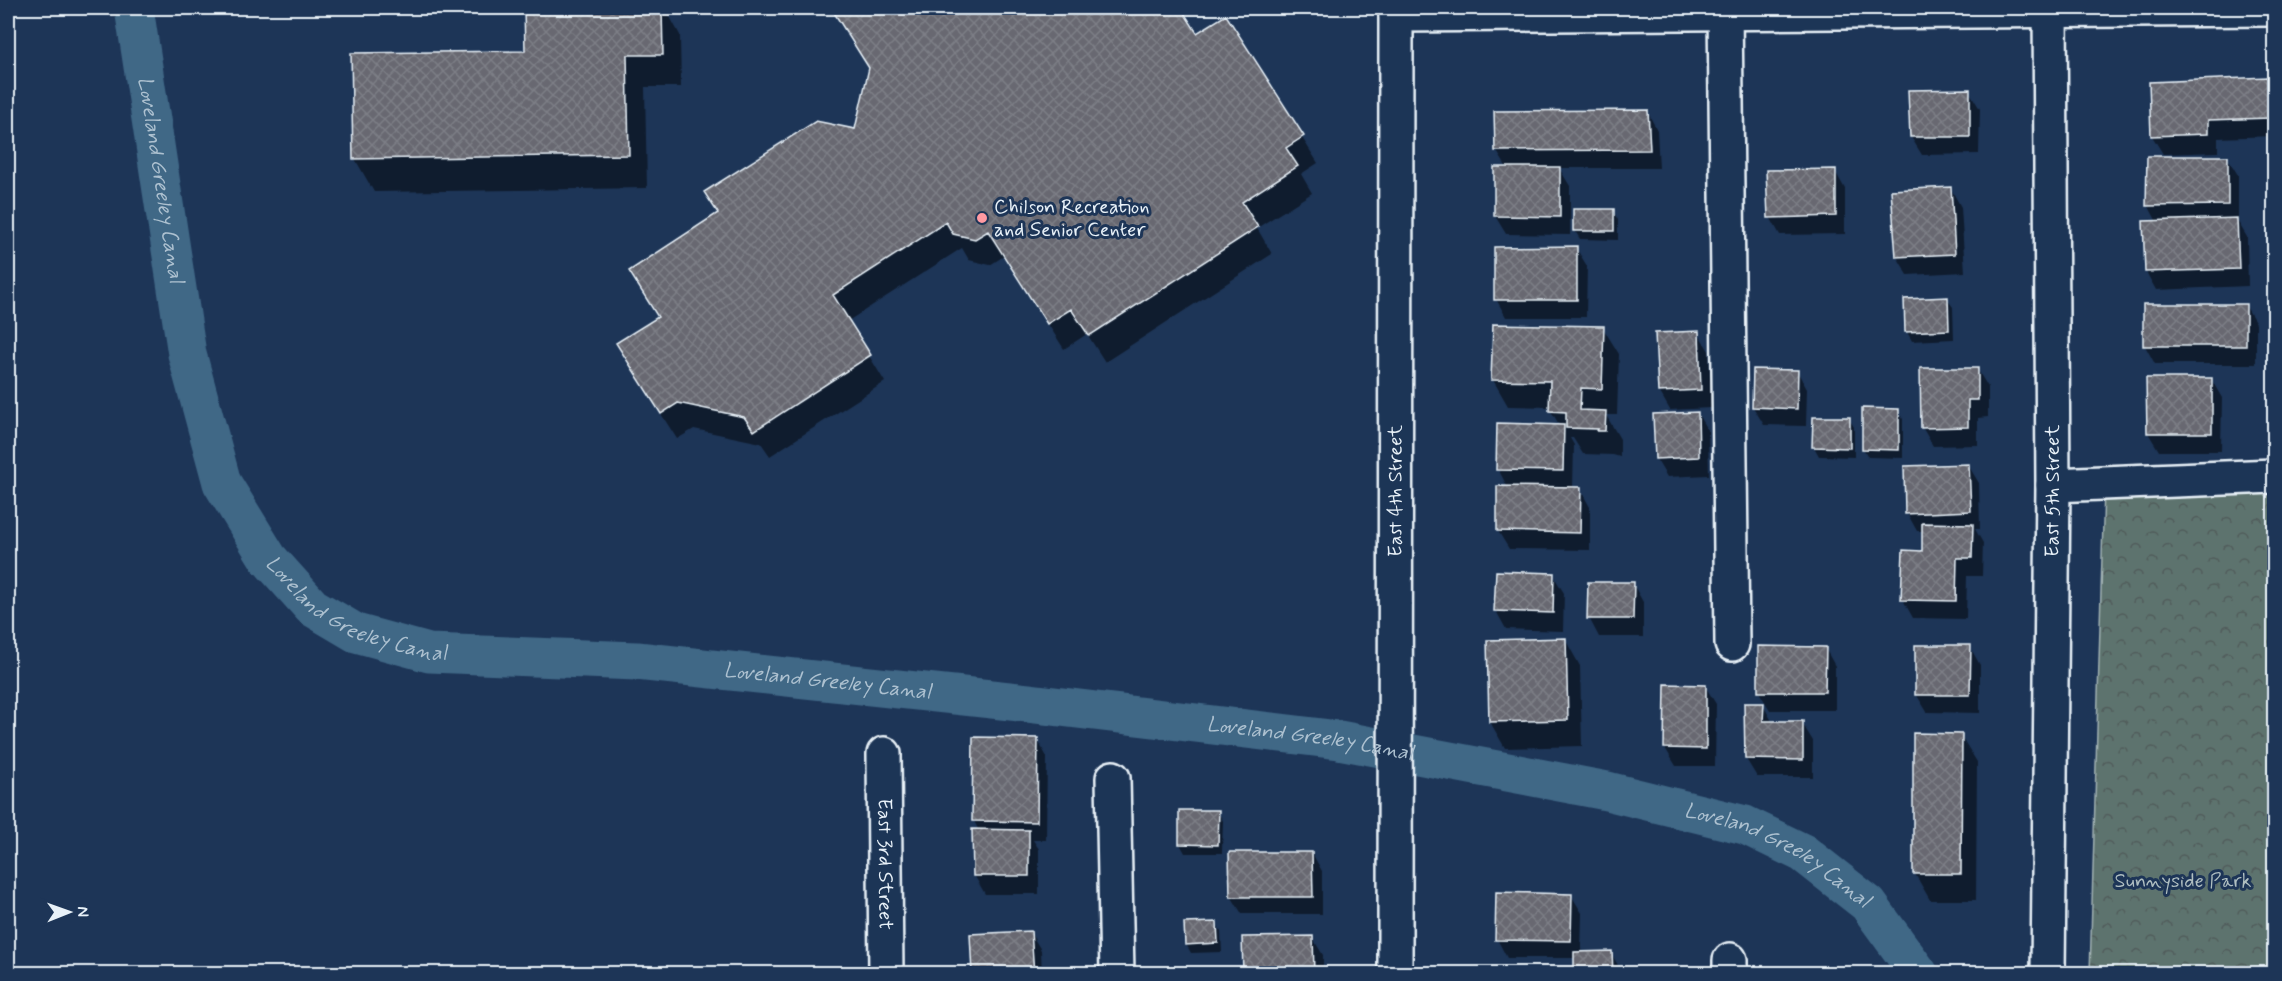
<svg xmlns="http://www.w3.org/2000/svg" width="2282" height="981" font-family="Mynerve,sans-serif">
<style>
.forest{fill:url(#forest-crowns);stroke:#a2b2b3;stroke-width:1.5}
.shadow{fill:#0007}
.lines{fill:none;stroke-linecap:round;stroke-linejoin:round}
.canal{stroke:#3f6786;stroke-width:39}
.building{fill:url(#building-cross-hatch);stroke:#e8f1f8;stroke-width:1.5}
.minor-casing{stroke:#e8f1f8;stroke-width:38}
.minor{stroke:#1d3557;stroke-width:33}
.poi-dot{fill:#ff9aa2;stroke:#1d3557;stroke-width:2}
.labels{text-anchor:middle;dominant-baseline:central;stroke-width:6;stroke-linejoin:round;paint-order:stroke}
.poi-label{font-size:20px;fill:#e8f1f8;stroke:#1d3557;text-anchor:start}
.street-label{font-size:20px;fill:#e8f1f8;stroke:#1d3557}
.park-label{font-size:20px;fill:#b0bfc1;stroke:#1d3557}
.water-label{font-size:21px;font-style:italic;fill:#adc1d0;stroke:#1d3557}
</style>
<defs>
<pattern id="forest-crowns" width="20" height="18" patternUnits="userSpaceOnUse" patternTransform="scale(1.5)"><rect width="20" height="18" fill="#5d736e"/><path d="M2 6a3 3 0 1 1 6 0M12 15a3 3 0 1 1 6 0" fill="none" stroke="#505b5a"/></pattern>
<pattern id="building-cross-hatch" width="8" height="8" patternUnits="userSpaceOnUse" patternTransform="scale(1.5)"><rect width="8" height="8" fill="#676871"/><path d="M0 0l8 8M0 8l8-8" fill="none" stroke="#7d7e86"/></pattern>
</defs>
<rect width="100%" height="100%" fill="#1d3557"/>
<filter id="ink" filterUnits="userSpaceOnUse"><feTurbulence type="fractalNoise" baseFrequency=".0167" numOctaves="2"/><feDisplacementMap in="SourceGraphic" scale="12" xChannelSelector="R" yChannelSelector="G"/><feConvolveMatrix kernelMatrix="1 2 1 2 8 2 1 2 1" color-interpolation-filters="sRGB"/></filter>
<g filter="url(#ink)">
<path class="forest" d="M2274,487V973L2090,974L2104,488Z"/>
<path class="shadow" d="M526,8H665L680,35L681,87H645L647,188L374,192L355,159L526,52Z
M842,8H1179L1197,35L1226,17L1318,163L1301,174L1312,193L1257,228L1272,254L1105,362L1087,334L1064,349L1004,256L990,265L969,260L962,248L848,321L885,382L770,456L761,443L694,429L677,439L633,370L659,318L719,215L706,193L856,131L870,70L835,12Z
M2268,79L2274,91V136L2218,138V152L2163,154L2152,136L2150,83Z
M1969,91L1980,109L1979,154L1922,155L1911,137Z
M1647,111L1657,130L1659,168H1559L1570,186V235L1506,234L1495,216L1507,168L1496,150Z
M2227,157L2238,175V222L2247,237L2248,286L2156,290L2146,272L2157,222L2148,205Z
M1835,171L1845,189V234L1780,235L1770,217Z
M1951,189L1961,207L1965,272L1908,275L1897,257Z
M1613,211L1618,220V240L1580,239L1575,231Z
M1576,248L1587,266L1586,317H1506L1496,299Z
M1947,299L1953,307L1954,339L1912,341L1907,332Z
M2245,305L2256,323V364H2155L2145,346Z
M1603,328L1619,354L1617,415H1606L1620,439V457L1613,455L1583,454L1573,438H1570L1574,445L1573,489H1580L1590,507V550L1509,549L1498,531L1508,488L1498,469L1560,426L1551,411V407L1508,406L1493,380Z
M1698,333L1709,351L1711,408L1670,410L1659,391Z
M1977,369L1988,387V417L1978,418V445L1933,446L1922,427Z
M1797,371L1807,389L1806,426L1764,425L1753,407Z
M2211,379L2222,398L2221,451H2159L2148,433Z
M1898,411L1903,419V458L1868,457L1863,448Z
M1697,413L1708,431L1709,475L1667,477L1656,459Z
M1849,419L1854,427V457L1819,456L1814,447Z
M1968,465L1979,483L1980,529H1975L1983,543L1982,576H1967L1966,619L1913,618L1903,600L1904,552H1923L1924,531H1917L1907,513Z
M1553,575L1564,593L1563,631L1506,629L1496,611Z
M1633,584L1643,602V637H1599L1589,618Z
M1565,639L1580,666L1582,746L1505,748L1490,722Z
M1970,647L1980,665V713L1927,712L1916,694Z
M1825,648L1835,666V710H1770L1759,692Z
M1705,686L1716,704L1715,766H1676L1665,748Z
M1763,705L1773,723H1802L1813,741V777H1757L1746,759Z
M1961,736L1977,762L1976,900H1930L1915,874Z
M975,738L1037,739L1047,757L1046,840H1033L1039,849V894H985L974,875L979,831L974,821Z
M1218,812L1223,821L1222,853H1185L1180,844Z
M1312,853L1322,871V914H1242L1231,896Z
M1571,895L1582,913L1581,954L1611,953L1623,974H1576V958H1507L1497,939Z
M1216,923L1221,932L1222,952L1191,953L1186,944Z
M1030,932L1041,950L1042,974H974Z
M1312,937L1323,955V974H1244Z"/>
<g class="lines">
<path class="canal" id="s1" d="M134,8L187,354L222,483L268,558L312,607L356,633L429,653L637,661L1028,703L1339,740L1607,791L1745,825L1803,853L1868,904L1919,974"/>
</g>
<path class="building" d="M524,8H662L663,55H627L629,155L353,159L351,53L525,51Z
M839,8H1181L1197,33L1226,15L1304,136L1286,148L1298,166L1242,202L1258,227L1089,336L1071,309L1047,324L988,231L975,239L953,234L946,222L833,295L871,355L754,431L744,417L678,403L661,414L616,343L658,317L629,271L718,213L704,192L816,121L855,129L869,68L833,11Z
M2268,77L2270,118L2208,120V134L2151,136L2149,82Z
M1970,89V137H1910L1908,90Z
M1648,110L1650,150L1495,151L1494,111Z
M2147,156H2228V205L2146,206Z
M1494,167H1560V217L1494,216Z
M1836,169V216L1768,218L1766,170Z
M1951,187L1955,254L1896,257L1891,190Z
M1573,209H1614V231H1573Z
M2237,218L2239,269L2145,272L2143,221Z
M1577,246V300H1494V247Z
M1948,297L1949,330L1905,332L1904,299Z
M2143,304H2246V346H2143Z
M1493,324L1604,326L1602,389L1581,388L1580,410L1606,411L1605,431H1597L1598,429L1566,428V412L1549,411L1550,381L1491,380Z
M1699,331L1701,390L1658,392L1655,333Z
M1920,368H1978V400H1968V427L1921,428Z
M1753,369L1798,370L1797,409L1752,407Z
M2146,378H2212V433H2147Z
M1862,408L1899,409V450L1862,449Z
M1698,412L1699,457L1655,459L1653,414Z
M1813,417H1850V448L1812,447Z
M1497,423L1564,425L1563,471L1496,470Z
M1969,464L1971,511L1905,514L1904,466Z
M1497,486L1581,487L1580,533L1497,531Z
M1922,523L1973,524L1972,558H1957L1956,601L1901,600L1903,550L1922,551Z
M1496,571L1554,573L1553,613L1494,611Z
M1588,582H1634L1633,619H1587Z
M1566,638L1568,720L1489,722L1487,640Z
M1915,645H1971L1970,695H1915Z
M1758,646L1826,647L1825,692H1758Z
M1665,684L1706,685V749L1664,748Z
M1744,703H1764L1763,721H1803V760L1745,759Z
M1913,733L1962,734L1961,874H1913Z
M973,737L1038,738L1037,822L972,821Z
M1179,810H1219L1218,845L1179,844Z
M972,829L1029,830V876H973Z
M1229,852H1312L1313,897H1230Z
M1496,892L1572,894L1571,941L1495,940Z
M1217,922L1218,943L1185,945L1184,923Z
M1031,931L1034,974H972L970,934Z
M1313,936L1314,974H1243L1242,937Z
M1612,951L1613,974H1574V952Z"/>
<g class="lines">
<defs>
<g id="minor">
<path d="M1725,8L1732,644"/>
<path d="M1396,15L2274,9"/>
<path d="M2053,485L2274,476"/>
<path id="s2" d="M884,754L886,974"/>
<path d="M1113,778L1117,974"/>
<path id="s3" d="M1395,974L1396,8"/>
<path d="M1730,974V960"/>
<path id="s4" d="M2048,974L2053,485L2050,8"/>
</g>
</defs>
<use href="#minor" class="minor-casing"/>
<use href="#minor" class="minor"/>
</g>
</g>
<circle class="poi-dot" cx="982" cy="218" r="6"/>
<g class="labels">
<g class="poi-label">
<text x="994" y="207">Chilson Recreation<tspan x="994" dy="23">and Senior Center</tspan></text>
</g>
<g class="street-label">
<text stroke="none"><textPath href="#s3" startOffset="483">East 4th Street</textPath></text>
<text stroke="none"><textPath href="#s4" startOffset="483">East 5th Street</textPath></text>
<text stroke="none"><textPath href="#s2" startOffset="110">East 3rd Street</textPath></text>
</g>
<g class="park-label">
<text x="2183" y="881">Sunnyside Park</text>
</g>
<g class="water-label">
<text stroke="none"><textPath href="#s1" startOffset="174">Loveland Greeley Canal</textPath></text>
<text stroke="none"><textPath href="#s1" startOffset="678">Loveland Greeley Canal</textPath></text>
<text stroke="none"><textPath href="#s1" startOffset="1164">Loveland Greeley Canal</textPath></text>
<text stroke="none"><textPath href="#s1" startOffset="1650">Loveland Greeley Canal</textPath></text>
<text stroke="none"><textPath href="#s1" startOffset="2136">Loveland Greeley Canal</textPath></text>
</g>
</g>
<rect width="2282" height="981" fill="none" stroke="#1d3557" stroke-width="30"/>
<rect x="15" y="15" width="2252" height="951" fill="none" stroke="#e8f1f8" stroke-width="2" filter="url(#ink)"/>
<g transform="translate(69 912) rotate(89)" stroke="#1d3557" stroke-width="4.5" paint-order="stroke">
<path d="M0-4.5L10 22L0 15L-10 22Z" fill="#e8f1f8"/>
<text y="-9" font-size="16" font-weight="bold" text-anchor="middle" fill="#e8f1f8">N</text>
</g>
</svg>
